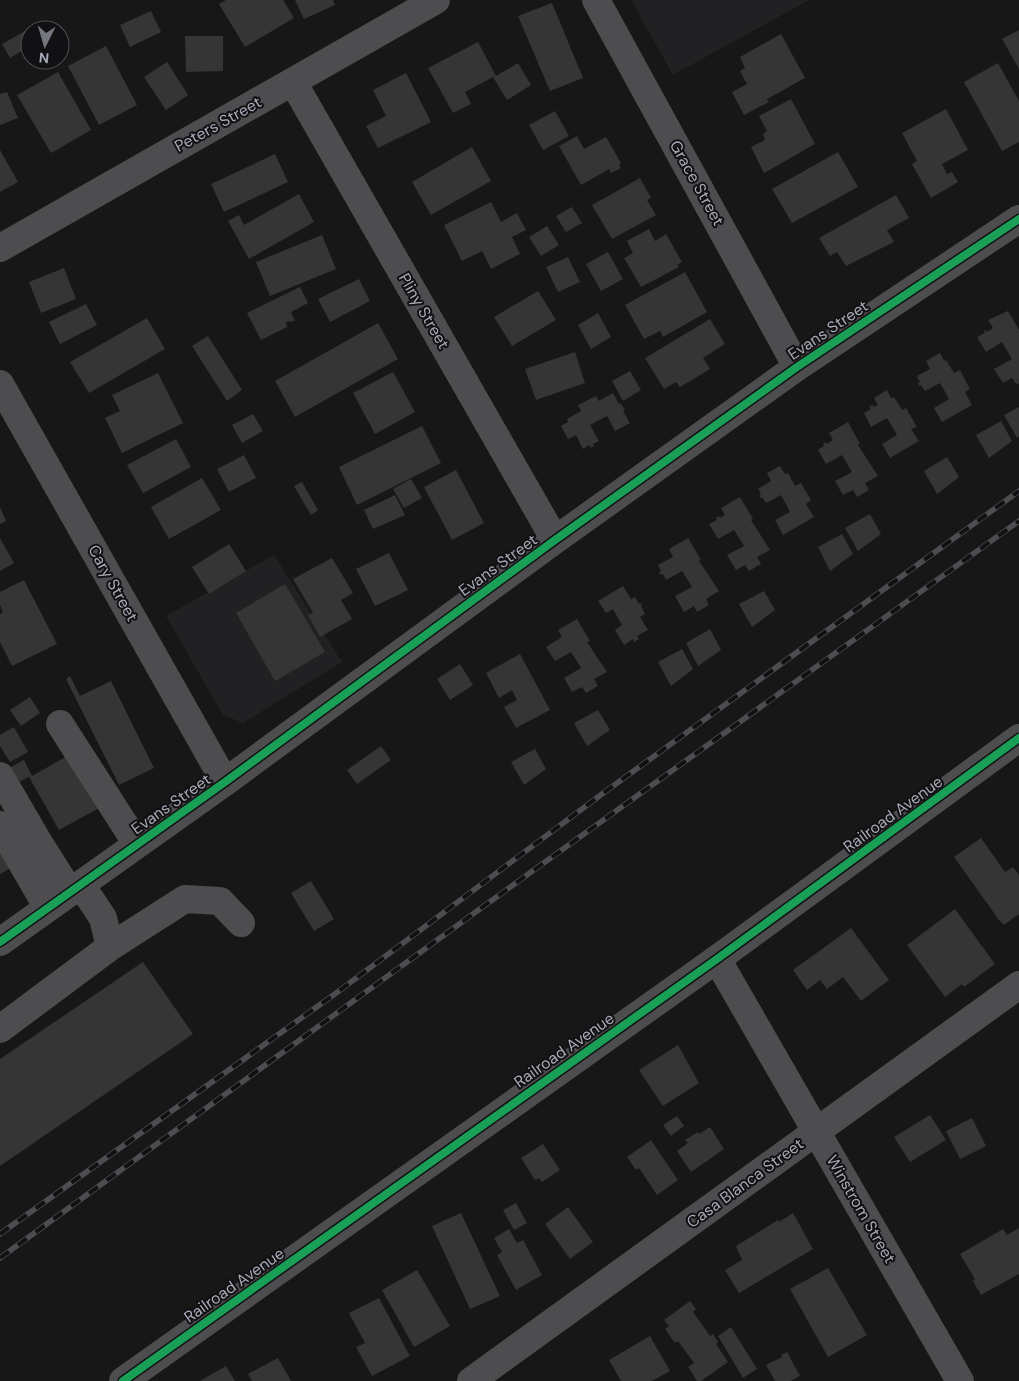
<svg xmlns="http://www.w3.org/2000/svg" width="1019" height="1381" font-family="'DM Sans',sans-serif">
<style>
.built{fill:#212123}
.building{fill:#353536}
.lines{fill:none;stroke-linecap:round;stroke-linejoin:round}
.minor{stroke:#4d4d50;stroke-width:28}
.rail-casing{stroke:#4d4d51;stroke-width:5.5}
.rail{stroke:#111113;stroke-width:4;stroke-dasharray:11;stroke-linecap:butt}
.cycleway-casing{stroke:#111113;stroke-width:11}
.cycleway{stroke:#1a9f57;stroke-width:8}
.labels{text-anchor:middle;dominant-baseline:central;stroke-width:4;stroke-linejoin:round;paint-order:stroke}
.street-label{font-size:16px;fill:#a8aab7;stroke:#111113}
</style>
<rect width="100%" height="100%" fill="#171717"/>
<path class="built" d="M631,0H809L673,75Z
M274,555L342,662L243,723L223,715L166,616Z"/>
<path class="building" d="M226,0H283L294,18L245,47L219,4Z
M295,0H333L335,5L304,19Z
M552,3L583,78L550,91L518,16Z
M151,11L161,32L130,47L120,25Z
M32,27L34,30H30V46L10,58L2,44Z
M1019,30V69L1002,39Z
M781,34L805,78L767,99L769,102L744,115L732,92L747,84L740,71L745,68L740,57Z
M185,36H223V71L186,72Z
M478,42L496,76L518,63L531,85L507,100L493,77L465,92L471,104L453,113L428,68Z
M106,46L137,105L99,125L68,66Z
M167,62L188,95L166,110L144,77Z
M998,63L1019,101V142L1002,151L964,82Z
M58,72L91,130L51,153L17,95Z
M406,73L431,122L378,148L366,126L386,116L373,90Z
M7,92L18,118L0,125V94Z
M791,99L815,144L764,173L751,147L765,140L763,134L767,131L759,116Z
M946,109L968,150L942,164L947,174L952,172L958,182L931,198L912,164L917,161L902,133Z
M555,111L569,136L543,150L529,125Z
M577,136L584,149L606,137L621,163L619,165L621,168L611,173L609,169L581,185L559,146Z
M472,147L491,181L431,215L412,182Z
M0,150L18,182L0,192Z
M838,152L858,187L792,223L772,189Z
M275,154L288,182L224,212L211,184Z
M640,178L651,198L647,200L656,215L612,239L592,205Z
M299,194L314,222L249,259L228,221L239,215L244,225Z
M896,195L909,218L887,230L894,242L846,266L837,252L830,256L819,238Z
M491,202L501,222L517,213L526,230L512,237L520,254L491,269L482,251L462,261L444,225Z
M572,207L582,223L566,232L556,216Z
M547,226L559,245L541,256L529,237Z
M649,229L655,241L666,234L682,262L677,265L679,267L641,287L624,258L633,253L627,241Z
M322,235L336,269L270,296L256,262Z
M608,252L623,279L601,291L586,264Z
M568,257L580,282L558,292L546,267Z
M64,268L76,299L41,313L29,282Z
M685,272L707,312L663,337L660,331L644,339L625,305Z
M359,279L370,301L330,322L318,299Z
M300,287L308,303L291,312L295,321L286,322L287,327L261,340L247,313Z
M538,291L556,320L512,346L494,317Z
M86,304L97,325L60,344L49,322Z
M1008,311L1019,330V383L1017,385L1012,378L1003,383L994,369L1012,359L1002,342L986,352L977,337L985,333L984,331L986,330L987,332L993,328L988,320Z
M598,313L611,337L591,349L578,325Z
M147,318L165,349L89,393L70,362Z
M710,319L725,344L703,358L710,369L680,387L676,382L664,389L645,358Z
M378,323L398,359L295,417L275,381Z
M208,336L242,390L227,401L192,346Z
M575,352L585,383L536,400L525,369Z
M940,353L944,361L946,360L954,373L960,370L970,389L965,392L972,405L942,422L934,408L949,399L940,383L925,391L921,385L919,386L918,383L920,382L917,376L930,369L926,361Z
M630,371L641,390L623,401L612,381Z
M393,372L415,412L375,434L353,393Z
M158,373L183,423L122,453L105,418L120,411L112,395Z
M887,390L891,398L894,397L902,410L906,408L917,427L911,429L919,441L890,458L882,444L897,435L887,418L871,427L864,413L871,409L869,407L872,405L874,407L878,405L874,398Z
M613,393L619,404L620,403L625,410L623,411L630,423L615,431L607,416L590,425L599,441L593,444L594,446L591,448L589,445L583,449L576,435L568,439L561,426L568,422L567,419L581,411L578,405L596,396L599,401Z
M1019,407V436L1017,438L1004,415Z
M253,414L263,431L242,443L232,425Z
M1001,421L1012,441L989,458L976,435Z
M848,422L860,444L858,445L878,476L865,483L869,490L857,497L853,490L843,495L835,481L852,472L842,455L826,464L818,450L824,446L823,444L826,442L827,444L833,440L829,433Z
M422,426L441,463L357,505L339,467Z
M176,439L191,467L143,493L127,465Z
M244,455L256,478L229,492L217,469Z
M947,457L959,477L937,494L924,471Z
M780,466L785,474L788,473L795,486L801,483L811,500L806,504L814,517L783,535L775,520L790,512L781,495L766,503L762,497L761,498L759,496L761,494L758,489L771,481L767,473Z
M456,470L484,523L452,540L424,487Z
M202,478L221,510L169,539L151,507Z
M411,479L422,498L404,508L393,489Z
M302,482L318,510L311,515L294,486Z
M395,495L405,515L373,529L364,510Z
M740,497L753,519L751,520L770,550L757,557L761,564L749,571L745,565L736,570L727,555L744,546L734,530L718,539L709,524L717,520L716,518L719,516L720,518L725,515L721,508Z
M0,507L6,521L0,524Z
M870,514L881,534L858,551L845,528Z
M842,534L853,554L830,571L818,547Z
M0,538L14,563L0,571Z
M688,538L701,560L699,561L719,591L706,599L709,605L697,612L694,606L684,612L675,596L692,587L682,571L666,580L663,574L661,575L659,572L661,571L658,565L673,557L669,549Z
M229,544L246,571L209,594L192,567Z
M389,553L408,590L375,606L356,569Z
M332,558L353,593L341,600L352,619L320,637L308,615L313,613L293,579Z
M24,580L57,644L12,666L0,642V614L3,612L0,605V592Z
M285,584L325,652L275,681L236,613Z
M623,586L631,599L635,597L639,604L641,603L642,605L641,606L645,614L640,617L648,630L637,636L639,639L634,642L633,639L624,645L615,630L622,625L613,609L606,613L598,601Z
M764,591L775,610L752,627L739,604Z
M577,619L590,641L587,642L607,672L594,679L598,686L586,693L582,687L572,692L564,678L581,668L571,652L555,661L546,647L562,637L558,630Z
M710,629L721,650L698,666L686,643Z
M682,649L693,669L671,686L658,662Z
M520,654L550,710L516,728L504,707L517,700L512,690L499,698L486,673Z
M460,664L473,685L450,700L437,679Z
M70,676L80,696L111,681L154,768L119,785L66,679Z
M30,697L40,713L21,726L10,710Z
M598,710L610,730L587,746L574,723Z
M14,727L28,752L10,762L0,746V735Z
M381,746L391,760L357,784L347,770Z
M535,749L546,769L524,785L511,762Z
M69,755L99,808L59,830L29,777L13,785L5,770L24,760L32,776Z
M0,834L18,864L0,874Z
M981,838L1005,872L1013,867L1019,875V914L1004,925L999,920L954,857Z
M311,881L334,919L314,931L291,893Z
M955,909L995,964L964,987L962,984L945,997L907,945Z
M851,928L889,980L861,1001L843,977L827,989L820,980L807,990L793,970Z
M143,962L193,1034L0,1166V1059Z
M678,1045L699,1083L663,1106L639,1070Z
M930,1115L946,1140L910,1162L894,1137Z
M677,1116L684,1126L671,1136L663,1125Z
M972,1118L986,1146L960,1159L946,1131Z
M710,1127L724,1149L691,1172L677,1151L688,1143L685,1140L698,1132L699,1134Z
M651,1140L678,1180L657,1195L639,1168L636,1170L627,1157Z
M543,1144L560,1170L542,1182L539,1178L535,1180L521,1158Z
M516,1203L527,1223L514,1230L503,1210Z
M568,1207L593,1242L570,1259L545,1224Z
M461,1213L500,1296L470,1309L432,1226Z
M793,1213L813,1249L739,1293L725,1270L742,1260L736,1246L778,1220L779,1222Z
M1019,1228V1274L981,1295L973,1281L975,1279L960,1254L1003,1229L1007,1235Z
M509,1229L517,1243L523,1240L542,1275L516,1290L497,1255L502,1252L494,1238Z
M828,1268L867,1335L828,1357L790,1289Z
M417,1270L450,1326L414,1347L382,1290Z
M379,1298L410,1356L372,1376L356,1347L365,1343L349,1313Z
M690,1301L696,1309L693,1312L710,1336L713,1334L718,1342L716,1344L728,1362L701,1381H697L688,1367L694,1363L678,1341L675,1343L665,1329L669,1326L664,1320Z
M731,1327L757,1369L743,1378L718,1336Z
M650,1336L670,1371L652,1381H621L609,1360Z
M787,1352L800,1376L791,1381H775L766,1365L782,1357L781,1355Z
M278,1358L291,1381H252L248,1374Z
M226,1366L235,1381H200Z"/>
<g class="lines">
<path class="minor" d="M596,0L797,367
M293,82L555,540
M0,248L436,0
M0,384L225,782
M60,724L137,844
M0,776L39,843L70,892
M0,825L48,908
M0,942L225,782L555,540L797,367L1019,219
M110,947L185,899L220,901L241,923
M717,959L960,1381
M0,1029L110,947L103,918L81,885
M123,1381L717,959L1019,738
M471,1381L1019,985"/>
<defs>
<path id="rail" d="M0,1234L339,991L602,794L1019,491
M0,1258L484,906L1019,521"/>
</defs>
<use href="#rail" class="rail-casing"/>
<use href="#rail" class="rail"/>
<defs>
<path id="cycleway" d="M0,942L225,782L555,540L797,367L1019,219
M123,1381L717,959L1019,738"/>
</defs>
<use href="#cycleway" class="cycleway-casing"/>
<use href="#cycleway" class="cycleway"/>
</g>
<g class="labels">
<g class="street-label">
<text transform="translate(218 124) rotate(-29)">Peters Street</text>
<text transform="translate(697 183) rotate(61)">Grace Street</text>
<text transform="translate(424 311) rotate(60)">Pliny Street</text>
<text transform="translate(828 330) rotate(-34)">Evans Street</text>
<text transform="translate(498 565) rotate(-36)">Evans Street</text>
<text transform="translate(113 583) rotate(61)">Cary Street</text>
<text transform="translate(171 804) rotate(-35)">Evans Street</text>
<text transform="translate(893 814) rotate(-36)">Railroad Avenue</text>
<text transform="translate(564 1050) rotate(-35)">Railroad Avenue</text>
<text transform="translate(745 1183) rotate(-36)">Casa Blanca Street</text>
<text transform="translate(861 1209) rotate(60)">Winstrom Street</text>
<text transform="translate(234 1285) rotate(-35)">Railroad Avenue</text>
</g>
</g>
<g transform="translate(45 45) rotate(185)"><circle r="24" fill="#111113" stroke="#4d4e55"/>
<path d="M0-4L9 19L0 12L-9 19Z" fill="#75777f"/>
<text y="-8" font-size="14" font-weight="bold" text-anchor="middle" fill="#a8aab7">N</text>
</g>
</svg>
